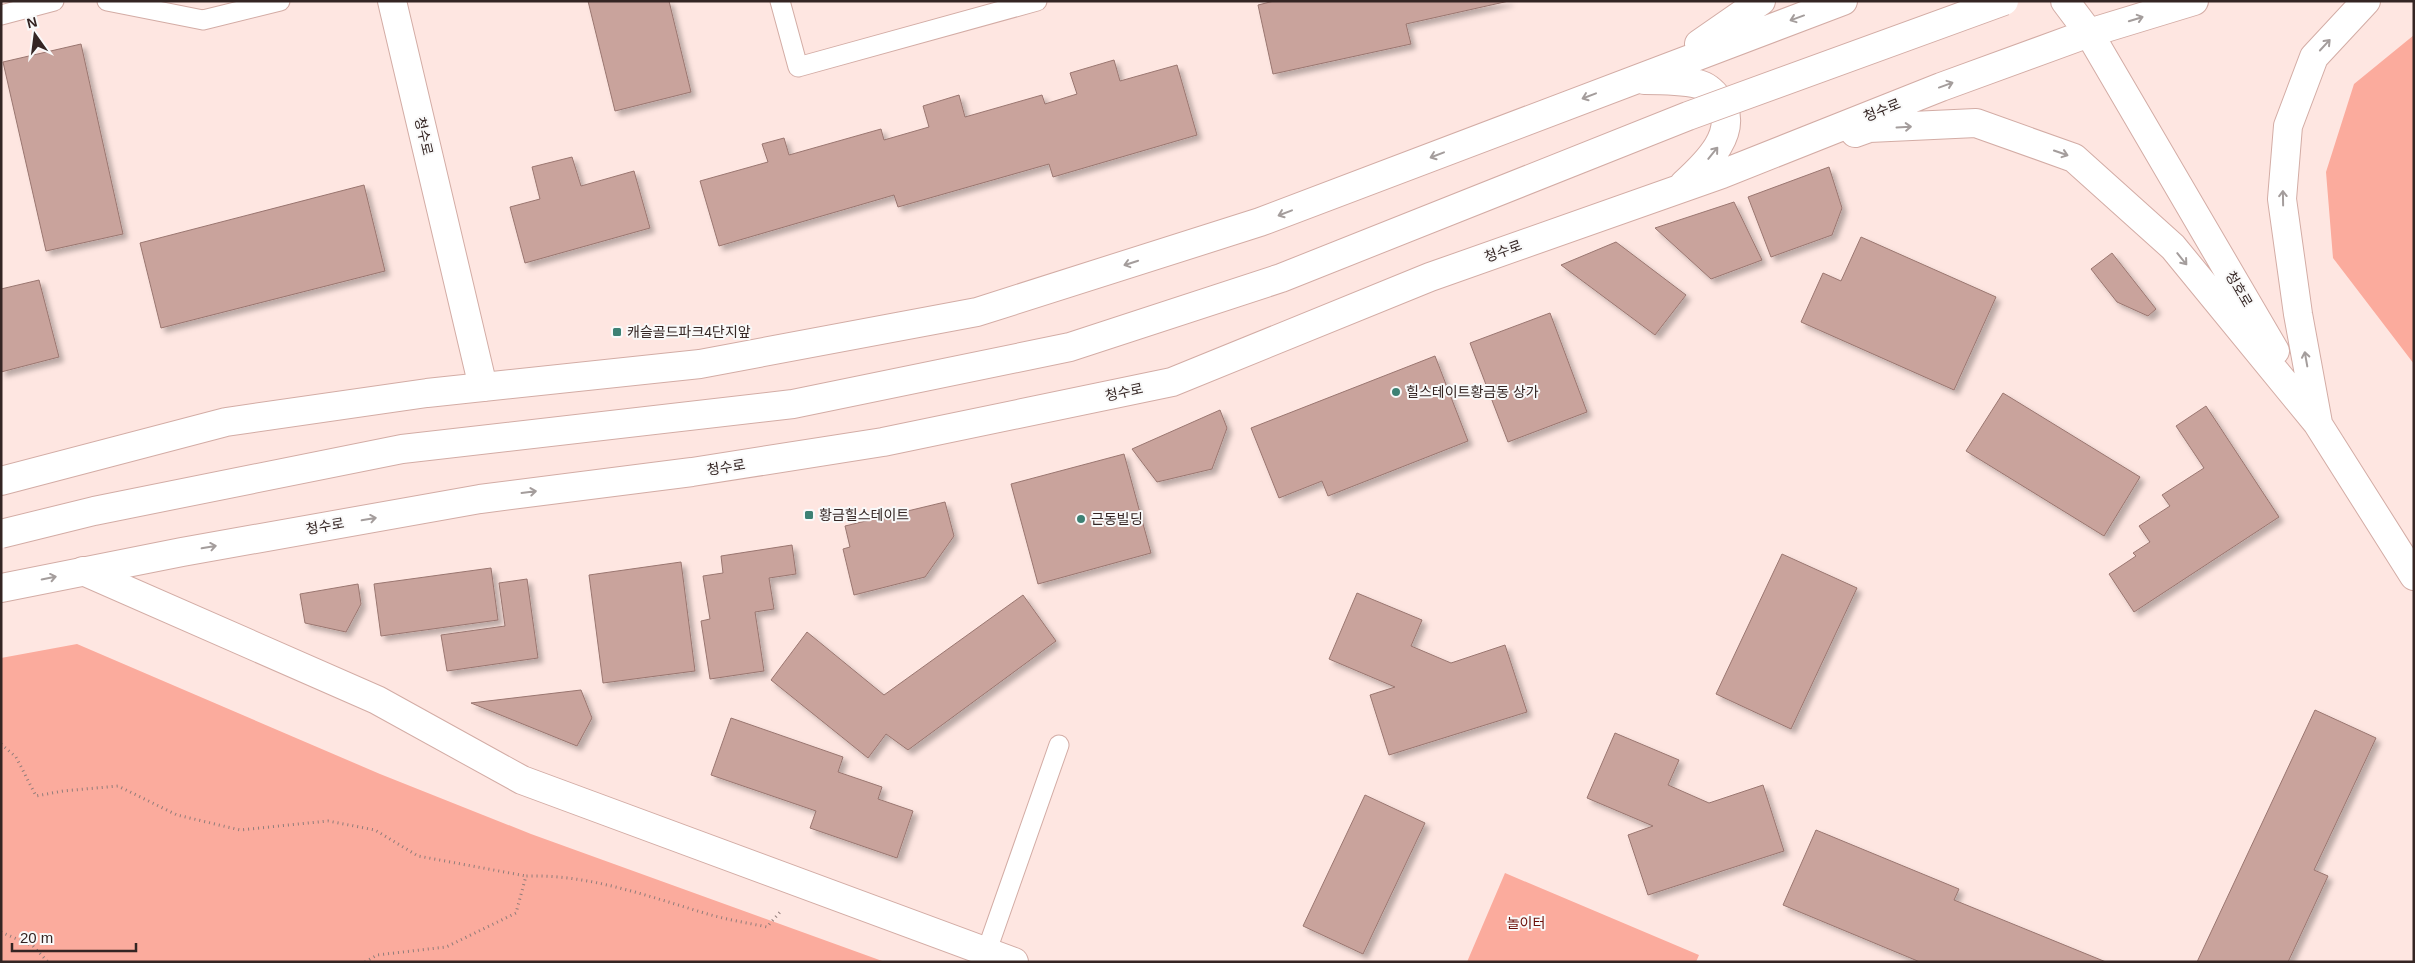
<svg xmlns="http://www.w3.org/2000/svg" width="2415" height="963" font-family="Arial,'Noto Sans KR',sans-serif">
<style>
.green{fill:#fbab9d}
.building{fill:#c9a39c;stroke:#9a7670;filter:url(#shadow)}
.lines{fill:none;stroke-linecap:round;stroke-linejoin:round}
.lane-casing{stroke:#d3aca5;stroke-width:21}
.street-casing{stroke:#d3aca5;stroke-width:30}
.secondary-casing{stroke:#d3aca5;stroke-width:30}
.path{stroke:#907c79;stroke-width:3;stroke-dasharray:1 4;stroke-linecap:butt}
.lane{stroke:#fff;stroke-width:19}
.street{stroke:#fff;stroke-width:28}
.secondary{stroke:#fff;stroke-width:28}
.secondary-bridge-casing{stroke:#d3aca5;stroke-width:30;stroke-linecap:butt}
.secondary-bridge{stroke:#fff;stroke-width:28}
.oneway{stroke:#a49d9c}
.poi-dot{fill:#3d8174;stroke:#f9f9f9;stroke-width:2}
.labels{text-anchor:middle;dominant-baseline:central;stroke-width:4;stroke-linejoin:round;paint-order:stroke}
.street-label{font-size:14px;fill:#342523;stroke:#f9f9f9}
.poi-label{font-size:14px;fill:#342523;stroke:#f9f9f9;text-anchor:start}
.park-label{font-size:14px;fill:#6c0e06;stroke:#f9f9f9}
</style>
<defs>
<filter id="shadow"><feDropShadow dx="4.5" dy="4.5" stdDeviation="2.5" flood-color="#0004"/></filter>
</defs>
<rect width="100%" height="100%" fill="#fee6e1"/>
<path class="green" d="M2414,35V364L2333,258L2326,172L2354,84Z
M77,644L380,774L531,834L885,962H1V658Z
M1505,873L1699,955L1696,962H1467Z"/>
<path class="building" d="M588,1H669L691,92L615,111Z
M1274,1H1509L1406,24L1411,44L1273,74L1258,5Z
M81,44L123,234L46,251L3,62Z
M1114,60L1120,81L1177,65L1197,135L1053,177L1049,164L898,207L894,195L719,246L700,181L768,162L762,144L784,138L789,155L881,129L884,140L929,127L923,106L959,95L965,117L1042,95L1045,104L1077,94L1070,73Z
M572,157L581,186L634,171L650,228L525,263L510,207L540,199L532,167Z
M1829,167L1842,208L1832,235L1771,257L1748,197Z
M364,185L385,271L161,328L140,243Z
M1734,202L1762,260L1711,279L1655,228Z
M1861,237L1996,297L1954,390L1801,322L1823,273L1841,281Z
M1616,242L1686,295L1655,335L1561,265Z
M2112,253L2156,309L2148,316L2117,302L2091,269Z
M39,280L59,357L1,372V289Z
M1550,313L1587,412L1508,442L1470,343Z
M1435,356L1468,441L1328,496L1322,481L1279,498L1251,428Z
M2003,393L2140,477L2104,536L1966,451Z
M2206,406L2279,517L2134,612L2109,574L2136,556L2133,553L2150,542L2139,526L2170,506L2162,495L2204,468L2176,426Z
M1220,410L1227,428L1212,469L1157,482L1132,449Z
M1124,454L1151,553L1038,584L1011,484Z
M945,502L954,536L925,577L854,595L843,549L850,547L845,526Z
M792,545L796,574L769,578L774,609L755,612L764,671L710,679L701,621L710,619L703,576L723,573L721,556Z
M1782,554L1857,588L1791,729L1716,694Z
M681,562L695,671L603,683L589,575Z
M491,568L498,620L381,636L374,584Z
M527,579L538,658L447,671L441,635L505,626L499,583Z
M358,584L361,604L346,632L305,623L300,594Z
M1357,593L1422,620L1411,646L1451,663L1505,645L1527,712L1389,755L1370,695L1395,687L1329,659Z
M1023,595L1056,641L908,750L886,734L868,758L771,680L807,632L884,695Z
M581,690L592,718L577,746L471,703Z
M2315,710L2376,738L2314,870L2328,876L2288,962H2197Z
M731,718L843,757L838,772L882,787L878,799L913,811L897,858L810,828L816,811L711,775Z
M1615,733L1679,760L1668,785L1709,803L1763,785L1784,851L1648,895L1628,835L1653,826L1587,798Z
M1365,795L1425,823L1363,954L1303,926Z
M1816,830L1959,889L1954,900L2106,962H1920L1783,905Z"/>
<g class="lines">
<defs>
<path id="lane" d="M107,1L203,20L280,1
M780,1L798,67L1037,1
M1,15L54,1
M986,953L1059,745"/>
<path id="street" d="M392,1L483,387
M83,571L377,700L522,780L1014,962"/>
<path id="secondary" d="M2065,1L2089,33L2275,351
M1699,44L1761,1
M1644,80C1661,80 1681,80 1698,84C1707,86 1714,93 1719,100C1741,131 1706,164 1684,184
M1855,133L1869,128L1976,123L2074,158L2173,247L2318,424
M2309,410L2414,576
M2318,423L2298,314L2282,199L2288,126L2314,57L2366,1
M1,481L226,422L427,393L700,364L977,312L1260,222L1843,1
M1,588L182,552L480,499L692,472L883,442L1172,382L1430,277L1722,174L1941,87L2089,33L2194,1"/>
</defs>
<use href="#lane" class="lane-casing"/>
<use href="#street" class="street-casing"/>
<use href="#secondary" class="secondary-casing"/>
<path class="path" d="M1,744L16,757L36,796L63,791L118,786L177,815L240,830L328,821L375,830L418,856L526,876
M1,932L33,946L48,962
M365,962L377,955L446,947L516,913L526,876C590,874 650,897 711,915C729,920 748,923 767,927L780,912"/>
<use href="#lane" class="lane"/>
<use href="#street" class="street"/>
<use href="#secondary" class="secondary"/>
<defs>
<path id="secondary-bridge" d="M1,534L94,511L402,449L793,404L1070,347L1281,278L1688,116L2004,1"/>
</defs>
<use href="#secondary-bridge" class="secondary-bridge-casing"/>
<use href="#secondary-bridge" class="secondary-bridge"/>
</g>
<defs><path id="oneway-shaft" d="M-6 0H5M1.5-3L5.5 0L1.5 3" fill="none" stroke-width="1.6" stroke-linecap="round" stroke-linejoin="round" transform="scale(1.25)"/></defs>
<g class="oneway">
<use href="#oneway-shaft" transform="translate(1797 18) rotate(160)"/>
<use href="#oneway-shaft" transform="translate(2136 19) rotate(-17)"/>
<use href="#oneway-shaft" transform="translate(2325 45) rotate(-47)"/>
<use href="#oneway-shaft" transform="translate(1946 85) rotate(-20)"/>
<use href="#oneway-shaft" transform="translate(1589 96) rotate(159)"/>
<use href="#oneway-shaft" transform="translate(1904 127) rotate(-3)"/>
<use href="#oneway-shaft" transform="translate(1713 153) rotate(-51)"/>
<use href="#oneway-shaft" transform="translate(2061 153) rotate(19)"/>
<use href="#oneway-shaft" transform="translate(1437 155) rotate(159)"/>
<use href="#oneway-shaft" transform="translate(2283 198) rotate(-91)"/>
<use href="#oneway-shaft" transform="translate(1285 213) rotate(159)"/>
<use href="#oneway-shaft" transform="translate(2182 259) rotate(51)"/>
<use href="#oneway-shaft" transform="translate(1131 263) rotate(162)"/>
<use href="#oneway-shaft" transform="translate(2306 359) rotate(-100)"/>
<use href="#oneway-shaft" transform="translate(529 492) rotate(-7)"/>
<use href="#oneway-shaft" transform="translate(369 519) rotate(-10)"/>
<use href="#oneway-shaft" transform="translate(209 547) rotate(-10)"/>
<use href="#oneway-shaft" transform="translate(49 578) rotate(-12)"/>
</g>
<g class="poi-dot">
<rect x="612" y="327" width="10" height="10" rx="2.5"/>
<circle cx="1396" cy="392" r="5"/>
<rect x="804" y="510" width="10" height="10" rx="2.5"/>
<circle cx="1081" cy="519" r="5"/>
</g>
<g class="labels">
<g class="street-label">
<text transform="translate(1882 110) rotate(-22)">청수로</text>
<text transform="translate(424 136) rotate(77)">청수로</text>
<text transform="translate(1503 251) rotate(-20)">청수로</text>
<text transform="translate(2239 289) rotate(60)">청호로</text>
<text transform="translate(1124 392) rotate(-12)">청수로</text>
<text transform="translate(726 467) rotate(-9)">청수로</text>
<text transform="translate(325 526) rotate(-10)">청수로</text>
</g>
<g class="poi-label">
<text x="627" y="332">캐슬골드파크4단지앞</text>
<text x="1406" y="392">힐스테이트황금동 상가</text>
<text x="819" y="515">황금힐스테이트</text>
<text x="1091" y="519">근동빌딩</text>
</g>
<g class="park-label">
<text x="1526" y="923">놀이터</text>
</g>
</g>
<rect width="2415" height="963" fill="none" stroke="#342523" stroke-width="5"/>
<g transform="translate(35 35) rotate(346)" stroke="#f9f9f9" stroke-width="4" paint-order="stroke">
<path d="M0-4L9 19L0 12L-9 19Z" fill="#342523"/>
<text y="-8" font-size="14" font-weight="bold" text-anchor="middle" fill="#342523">N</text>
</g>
<path d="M12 943v8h124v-8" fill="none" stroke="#342523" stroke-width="2.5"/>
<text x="20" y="943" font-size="15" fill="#342523" stroke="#f9f9f9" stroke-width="4" paint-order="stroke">20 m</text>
</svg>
